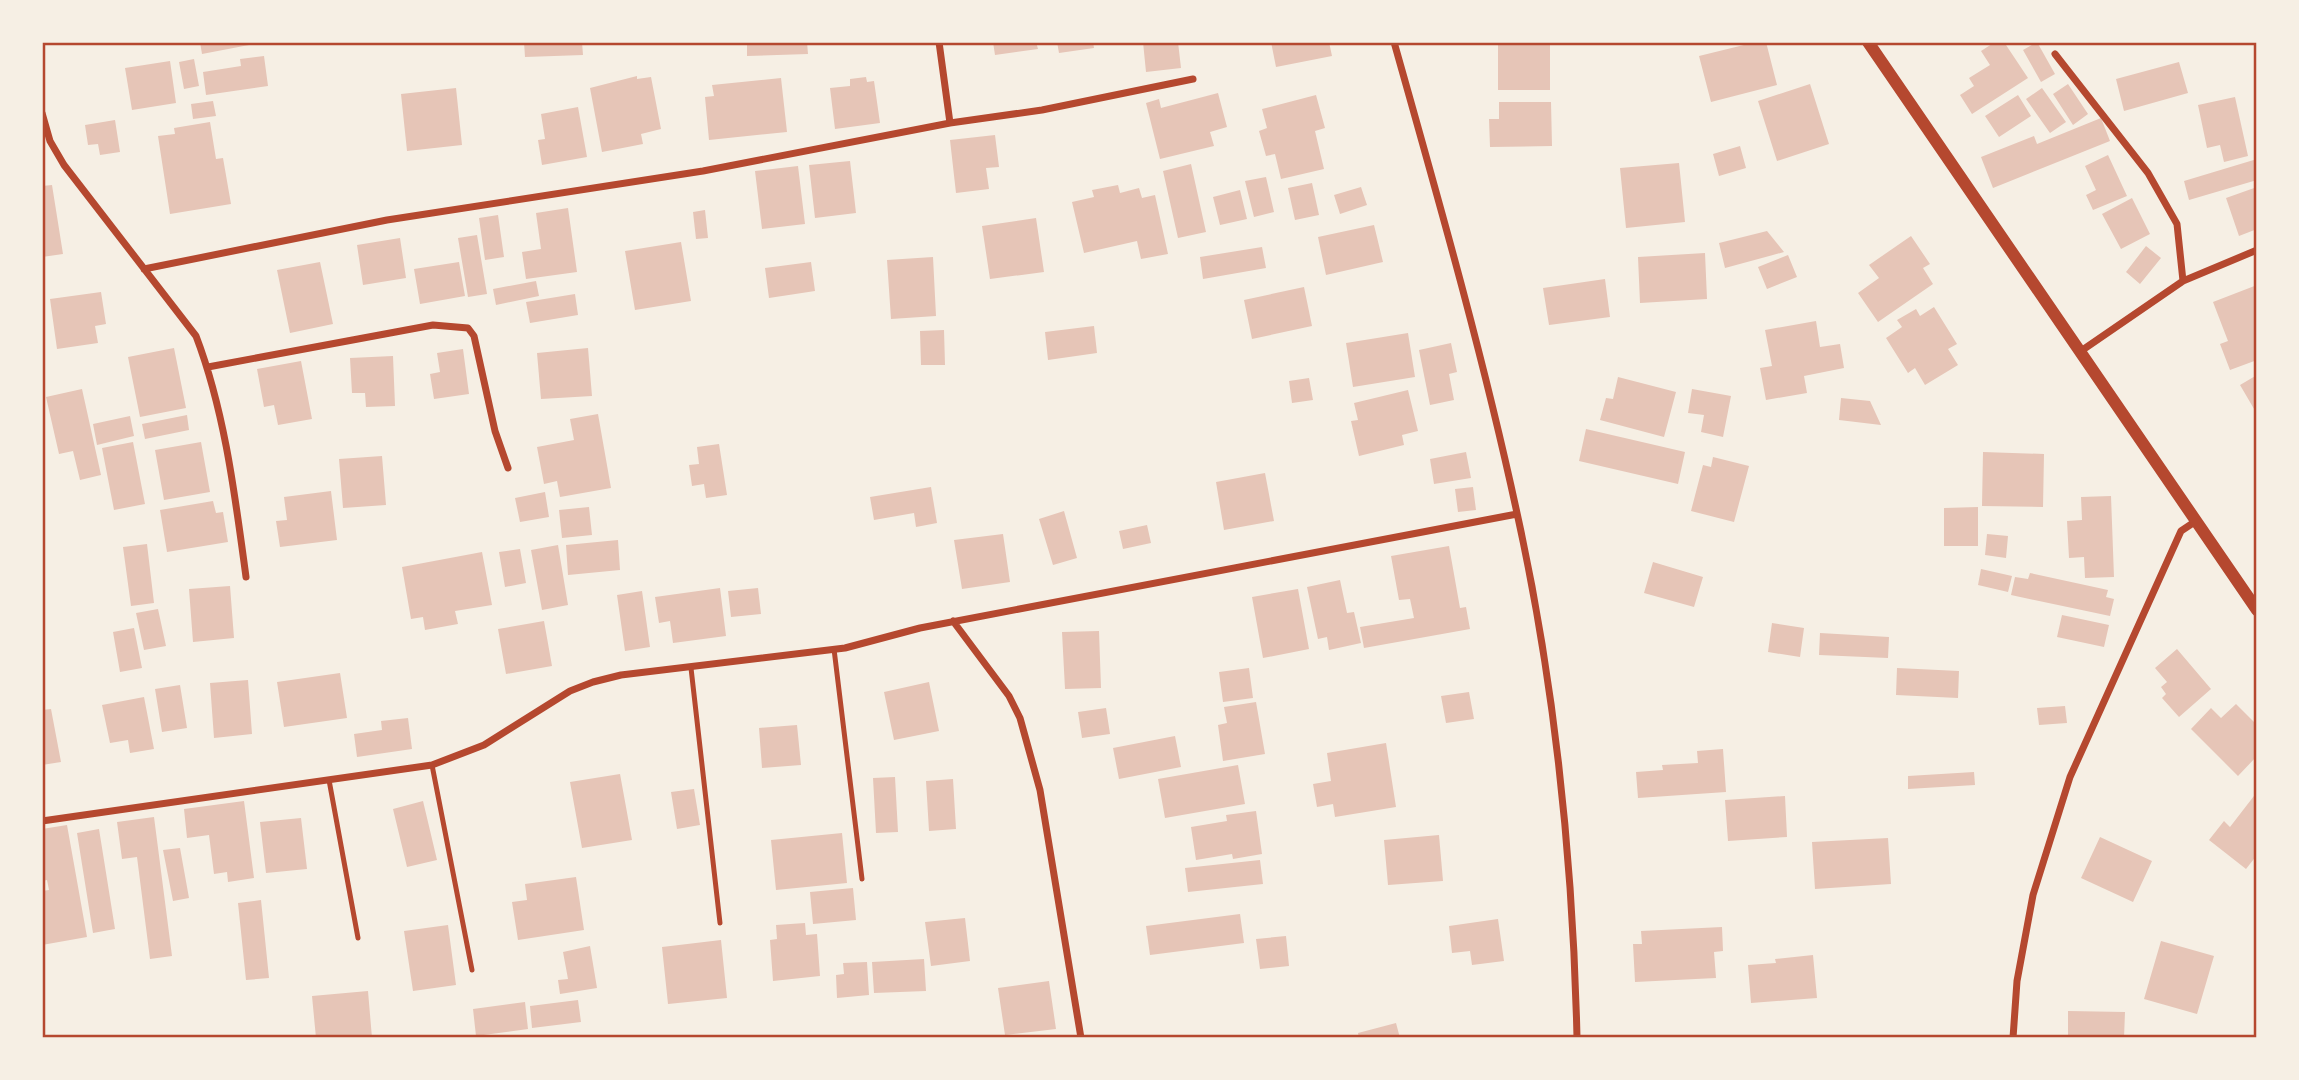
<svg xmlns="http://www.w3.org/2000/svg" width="2299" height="1080" font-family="'Alegreya Sans',sans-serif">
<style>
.building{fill:#e6c5b7}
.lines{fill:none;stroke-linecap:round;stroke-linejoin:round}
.service{stroke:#b5482f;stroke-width:5}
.minor{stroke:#b5482f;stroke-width:7}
.tertiary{stroke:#b5482f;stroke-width:12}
.neatline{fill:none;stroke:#b5482f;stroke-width:2.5}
</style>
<rect width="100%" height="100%" fill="#f6efe4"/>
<path class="building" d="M200,42H249V45L202,54Z
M524,42H582L583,55L525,57Z
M747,42H807L808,54L747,56Z
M993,42H1036L1038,49L995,55Z
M1057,42H1093L1094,48L1059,53Z
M1143,42H1178L1181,68L1146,72Z
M1271,42H1329L1332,56L1276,67Z
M1498,42H1550V90H1498Z
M1756,42H1766L1777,85L1711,102L1699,56Z
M1995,42H2004L2028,78L1972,114L1960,95L1974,86L1969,78L1990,65L1981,51Z
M2037,42L2055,74L2041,82L2023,50Z
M264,56L268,86L206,95L203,72L241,66L240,59Z
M194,59L199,86L184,89L179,62Z
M170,61L176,103L132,110L125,68Z
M2179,62L2188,93L2124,111L2116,79Z
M637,76V79L651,77L661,129L641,134L643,144L602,152L590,88Z
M866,77L867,82L874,81L880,123L835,129L830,88L850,86V79Z
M781,78L787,132L709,140L705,97L714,96L712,85Z
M1810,84L1829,144L1777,161L1758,101Z
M2068,84L2088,114L2073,125L2053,94Z
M456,88L462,145L407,151L401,94Z
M2042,88L2066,122L2050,133L2026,99Z
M1218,93L1227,127L1210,132L1214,146L1160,159L1146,103L1159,99L1161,108Z
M1316,95L1325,128L1315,131L1324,169L1281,179L1275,154L1266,156L1259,131L1267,128L1262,109Z
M2018,95L2031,116L1999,137L1985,116Z
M2235,97L2248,156L2224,162L2220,145L2207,148L2198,105Z
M213,101L216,116L193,119L191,104Z
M1499,102H1551L1552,146L1490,147L1489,119H1499Z
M578,107L587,157L542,165L538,140L545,139L541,114Z
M2101,118L2110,141L1993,188L1981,157L2034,136L2037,144Z
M115,120L120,152L100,155L98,144L88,145L85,125Z
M210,122L216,159L223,158L231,204L170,214L158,136L175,134L174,128Z
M995,135L999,167L986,168L989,189L956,193L950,140Z
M1740,146L1746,168L1719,176L1713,154Z
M2108,155L2127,196L2093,210L2086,195L2096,190L2085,166Z
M2257,159V180L2189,200L2184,181Z
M850,161L856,213L815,218L809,165Z
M1679,163L1685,222L1626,228L1620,168Z
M1191,164L1206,232L1178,238L1163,171Z
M798,166L805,224L762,229L755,171Z
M1266,177L1274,212L1254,217L1245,181Z
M1312,183L1319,215L1295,220L1288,188Z
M52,185L63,254L42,257V186Z
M1118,185L1120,193L1139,188L1142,198L1155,195L1168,254L1141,259L1137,241L1084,253L1072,202L1094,197L1092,190Z
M1361,187L1367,205L1340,214L1334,195Z
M2257,187V229L2239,236L2226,198Z
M1240,190L1247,219L1220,225L1213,197Z
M2132,198L2150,234L2121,249L2102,214Z
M568,208L577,272L526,279L522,252L541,249L536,213Z
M705,210L708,238L696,239L693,212Z
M498,215L504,257L485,260L479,218Z
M1036,218L1044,272L990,279L982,226Z
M1374,225L1383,262L1326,275L1318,237Z
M1767,231L1784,252L1725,268L1719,243Z
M477,235L487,294L468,297L458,238Z
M1911,236L1930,264L1923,268L1933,284L1878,322L1858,293L1879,278L1869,265Z
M400,238L406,278L363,285L357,245Z
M681,242L691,301L635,310L625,251Z
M2146,246L2161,258L2140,284L2126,272Z
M1262,247L1266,268L1203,279L1200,257Z
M1705,253L1707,299L1640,303L1638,257Z
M1788,255L1797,277L1767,289L1758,267Z
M933,257L936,316L891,319L887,260Z
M320,262L333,324L290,333L277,270Z
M459,262L465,296L420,304L414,269Z
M811,262L815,291L769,298L765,268Z
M1605,279L1610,317L1549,325L1543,288Z
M536,281L539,296L496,305L493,289Z
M2257,285V360L2230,370L2220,344L2228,341L2213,302Z
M1304,287L1312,326L1252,339L1244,300Z
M101,292L106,324L95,326L98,343L57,349L50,299Z
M575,294L578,315L530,323L526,302Z
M1934,307L1957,344L1948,349L1958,365L1925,385L1915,368L1908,373L1886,338L1902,327L1897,320L1916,309L1920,316Z
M1816,321L1820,347L1840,344L1844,368L1804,376L1807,393L1766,400L1760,368L1772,366L1765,330Z
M1094,326L1097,353L1048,360L1045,332Z
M944,330L945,365H921L920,331Z
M1408,333L1415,377L1353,387L1346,343Z
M1451,343L1457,372L1449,374L1454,400L1430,405L1419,350Z
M174,348L186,408L140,417L128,357Z
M588,348L592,396L541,399L537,353Z
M463,349L469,394L434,399L430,374L440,372L437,353Z
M393,356L395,406L366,407L365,393H352L350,358Z
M301,361L312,419L278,425L274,405L264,407L257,369Z
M2257,375V414L2240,385Z
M1618,377L1676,392L1664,437L1600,420L1606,398L1613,399Z
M1309,378L1313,400L1292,403L1289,381Z
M82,389L101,475L80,480L73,451L59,454L46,397Z
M1692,389L1731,396L1723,437L1701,432L1704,415L1688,413Z
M1408,390L1418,431L1402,435L1404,445L1359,456L1351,421L1358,420L1354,403Z
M1841,398L1870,401L1881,425L1839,420Z
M598,414L611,488L560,497L557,481L544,484L537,447L574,440L570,419Z
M187,415L189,430L145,439L142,424Z
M130,416L134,436L97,445L93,424Z
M1586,429L1685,452L1678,484L1579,461Z
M133,442L145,504L114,510L102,448Z
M201,442L210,492L164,500L155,450Z
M719,444L727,495L706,498L704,484L692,486L689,465L699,464L697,447Z
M1466,452L1471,478L1434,484L1430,459Z
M1983,452L2044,454L2043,507L1982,506Z
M382,456L386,505L343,508L339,459Z
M1713,457L1749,466L1734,522L1691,511L1703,465L1711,467Z
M1265,473L1274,521L1224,530L1216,482Z
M931,487L937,523L916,527L914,513L874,520L870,497Z
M1473,487L1476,510L1458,512L1455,489Z
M331,491L337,540L280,547L276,521L287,520L284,497Z
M545,492L549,517L520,522L515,498Z
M2111,496L2114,577L2085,578L2084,557L2069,558L2067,521L2082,520L2081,497Z
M213,501L216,513L223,512L228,542L167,552L160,510Z
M589,507L592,535L562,538L559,510Z
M1978,507V546H1944V508Z
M1064,511L1077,558L1053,565L1039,519Z
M1147,525L1151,543L1123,549L1119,531Z
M1003,534L1010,582L962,589L954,540Z
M1987,534L2008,536L2006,558L1985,555Z
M618,540L620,570L568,575L566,545Z
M147,544L154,603L131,606L123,547Z
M558,545L568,605L542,610L531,550Z
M1449,546L1460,608L1466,607L1470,629L1364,648L1360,627L1414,618L1410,599L1399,600L1391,556Z
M520,549L526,583L505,587L499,552Z
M482,552L492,605L455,611L458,624L425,630L423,617L411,619L402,567Z
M1653,562L1703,577L1694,607L1644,593Z
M1981,569L2012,576L2008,592L1978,585Z
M2030,573L2108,590L2106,597L2114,599L2110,616L2011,595L2015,577L2028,579Z
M1340,580L1347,613L1354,612L1361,643L1329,650L1327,637L1318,639L1307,587Z
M230,586L234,638L193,642L189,589Z
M720,588L726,636L673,643L670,621L659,623L655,597Z
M758,588L761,614L731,617L728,591Z
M1298,589L1309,649L1263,658L1252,597Z
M642,591L650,647L625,651L617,595Z
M158,609L166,646L144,650L136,613Z
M2062,615L2109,625L2104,647L2057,637Z
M544,621L552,666L506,674L498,629Z
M1772,623L1804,628L1800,657L1768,652Z
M134,628L142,668L120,672L113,632Z
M1099,631L1101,688L1065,689L1062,632Z
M1820,633L1889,637L1888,658L1819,655Z
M2177,649L2211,689L2179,717L2162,698L2166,694L2161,687L2167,682L2155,668Z
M1249,668L1253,698L1223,702L1219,672Z
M1897,668L1959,671L1958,698L1896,695Z
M340,673L347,718L284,727L277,682Z
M248,680L252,734L214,738L210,683Z
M929,682L939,731L894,740L884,692Z
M180,685L187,728L162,732L155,689Z
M1469,692L1474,719L1446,723L1441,696Z
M144,697L154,749L130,753L128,740L110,743L102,705Z
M1256,702L1265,754L1223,761L1218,725L1227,723L1224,707Z
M2236,704L2257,725V756L2238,776L2191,729L2211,708L2221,718Z
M2065,706L2067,723L2039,725L2037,708Z
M1106,708L1110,734L1082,738L1078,712Z
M51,709L61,762L42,765V710Z
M408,718L412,749L357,757L354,734L382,730L381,721Z
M797,725L801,765L762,768L759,728Z
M1175,736L1181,767L1119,779L1113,748Z
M1386,743L1396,807L1335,817L1333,804L1317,807L1313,784L1331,781L1327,753Z
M1723,749L1726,792L1638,798L1636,772L1663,770L1662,765L1698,763L1697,751Z
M1238,765L1245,804L1165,818L1158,779Z
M1974,772L1975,785L1908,789V776Z
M620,774L632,840L582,848L570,782Z
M895,777L898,832L876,833L873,778Z
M953,779L956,829L929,831L926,781Z
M694,789L700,825L677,829L671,792Z
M2257,792V855L2246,869L2209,840L2224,821L2230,827Z
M1785,796L1787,837L1728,841L1725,800Z
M244,801L254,878L228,882L227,872L214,874L209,835L187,838L184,809Z
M423,801L437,860L407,867L393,809Z
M1256,811L1262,854L1233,859L1232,854L1196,860L1191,827L1227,821L1226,815Z
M154,817L172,956L150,959L137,857L122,859L117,822Z
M301,818L307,869L266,873L260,822Z
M67,825L87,937L42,945V891L49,890L47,880L42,881V829Z
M99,829L115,929L93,933L77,833Z
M842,833L847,883L776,890L771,840Z
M1439,835L1443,881L1388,885L1384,840Z
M2100,837L2152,861L2133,902L2081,878Z
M1888,838L1891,884L1815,889L1812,842Z
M180,848L189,898L173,901L163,850Z
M1260,860L1263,884L1188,892L1185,868Z
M576,877L584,930L518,940L512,902L527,900L525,884Z
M853,888L856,920L813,924L810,892Z
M261,900L269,978L246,980L238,903Z
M1240,914L1244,943L1150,955L1146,926Z
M965,918L970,961L931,966L925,922Z
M1498,919L1504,961L1472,965L1470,951L1452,953L1449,926Z
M805,923L806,935L817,934L820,976L773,981L770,940L777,939L776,925Z
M448,925L456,985L413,991L404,931Z
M1722,927L1723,951L1714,952L1716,978L1635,982L1633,944H1642L1641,931Z
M1286,936L1289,966L1260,969L1256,939Z
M721,940L727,998L668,1004L662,947Z
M2161,941L2214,956L2197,1014L2144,999Z
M590,946L597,988L560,994L558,980L568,979L563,952Z
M1813,955L1817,998L1751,1003L1748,965L1776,963L1775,959Z
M924,959L926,991L874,993L872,962Z
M867,962L869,995L837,998L836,975L844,974L843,963Z
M1049,981L1056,1029L1005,1035L998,988Z
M368,991L372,1038H316L312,996Z
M578,1000L581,1022L532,1028L530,1006Z
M525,1002L528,1029L476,1036L473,1009Z
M2068,1011L2125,1012L2124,1038H2068Z
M1396,1023L1400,1038H1359L1358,1033Z"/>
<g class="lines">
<path class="service" d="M834,649L862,879
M691,668L720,923
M432,765L472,970
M329,780L358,938"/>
<path class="minor" d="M939,42L950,123
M1394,42C1438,198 1483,355 1517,513C1555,685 1573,862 1577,1038
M2055,54L2148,173L2177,224L2183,281
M42,113L50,141L64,165L196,336C225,412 235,496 246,577
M144,269L387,220L703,171L950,123L1042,110L1193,79
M2081,351L2183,281L2257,250
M208,367L433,325L468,328L474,336L495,431L508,468
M953,621L1009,696L1020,718L1040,790L1081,1038
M42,821L432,765L484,745L570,691L593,682L621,675L845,648L920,628L1517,514
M2013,1038L2017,981L2033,895L2070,777L2181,531L2196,521"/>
<path class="tertiary" d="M1868,42L2257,610"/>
</g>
<rect width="2299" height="1080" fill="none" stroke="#f6efe4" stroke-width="88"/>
<rect x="44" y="44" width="2211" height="992" class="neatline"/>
</svg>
